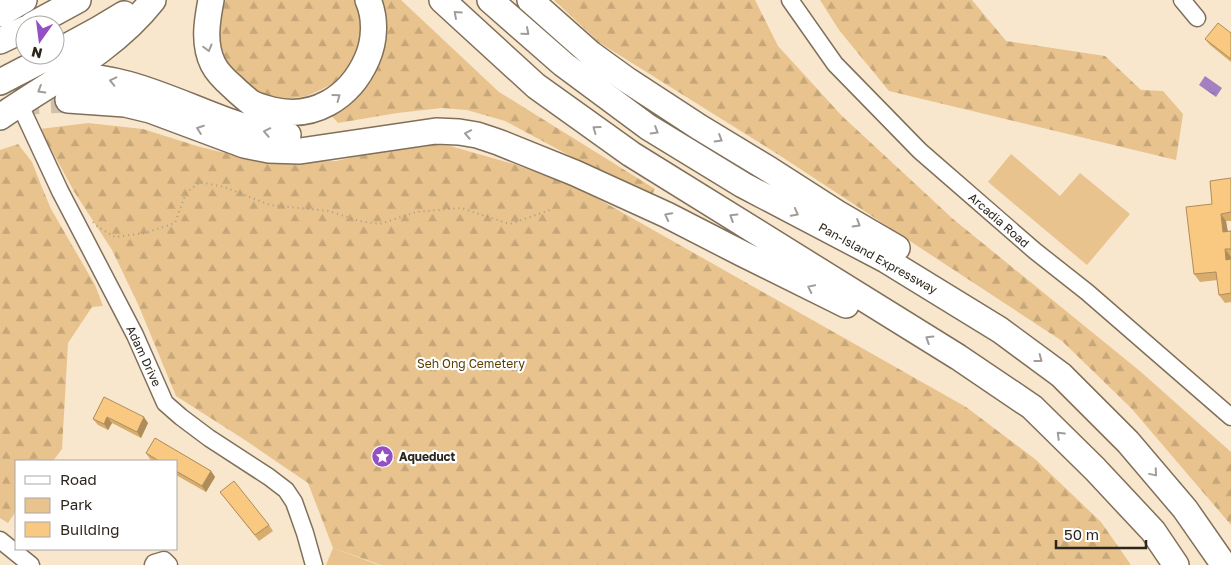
<svg xmlns="http://www.w3.org/2000/svg" width="1231" height="565" font-family="'Golos Text',sans-serif">
<style>
.green{fill:#e8c38d}
.forest{fill:url(#forest-firs)}
.water{fill:url(#water-ripples)}
.lines{fill:none;stroke-linecap:round;stroke-linejoin:round}
.highway-tunnel{stroke:#cfc0aa;stroke-width:25;stroke-dasharray:25 12;stroke-linecap:butt}
.minor-casing{stroke:#80705a;stroke-width:19}
.highway-casing{stroke:#80705a;stroke-width:28}
.path{stroke:#a89b88;stroke-width:2;stroke-dasharray:1 4;stroke-linecap:butt}
.minor{stroke:#fff;stroke-width:16}
.highway{stroke:#fff;stroke-width:25}
.wall{fill:#d6ad6f}
.shaded-wall{fill:#ae8d5a}
.building{fill:#f9c981;stroke:#ae8d5a}
.oneway{stroke:#a09d99}
.labels{text-anchor:middle;dominant-baseline:central;stroke-width:4.5;stroke-linejoin:round;paint-order:stroke}
.street-label{font-size:12px;fill:#2d261d;stroke:#fff}
.park-label{font-size:12px;fill:#5a3c00;stroke:#fff}
.poi-label{font-size:12px;font-weight:bold;fill:#2d261d;stroke:#fff;text-anchor:start}
</style>
<defs>
<pattern id="forest-firs" width="22" height="20" patternUnits="userSpaceOnUse" patternTransform="scale(1.25)"><rect width="22" height="20" fill="#e8c38d"/><path d="M5 1l3.5 6h-7zM16 11l3.5 6h-7z" fill="#c7a779"/></pattern>
<pattern id="water-ripples" width="26" height="14" patternUnits="userSpaceOnUse" patternTransform="scale(1.25)"><rect width="26" height="14" fill="#a480c3"/><path d="M2 4q2-2 4 0t4 0M15 11q2-2 4 0t4 0" fill="none" stroke="#86699e"/></pattern>
</defs>
<rect width="100%" height="100%" fill="#f8e6cd"/>
<path class="green" d="M1011,154L1060,196L1080,173L1130,214L1087,265L988,182Z
M333,548L376,564L380,565H326Z"/>
<path class="forest" d="M224,0H358L361,8L362,31L360,51L344,74L335,83L307,96L279,100L250,92L235,76L226,61L218,40V20Z
M380,0H401L499,92L655,189L650,199L505,121L467,110L442,108L397,113L338,123L329,113Z
M554,0H755L778,46L842,116L953,219L1141,372L1231,452V525L1132,409L1062,341L779,155L600,43Z
M820,0H972L1006,41L1105,56L1141,90L1163,91L1183,114L1176,160L889,91L839,30Z
M88,123L143,129L200,147L251,159L288,162L336,161L416,143L450,146L514,164L579,188L966,407L1035,459L1101,522L1131,565H381L333,548L308,483L245,440L176,396L138,304L112,250L75,193L40,129Z
M18,144L32,162L41,185L51,209L95,285L103,306L92,307L68,343L62,449L53,461H16V511L8,523L0,518V150Z"/>
<path class="water" d="M1205,76L1222,88L1216,97L1199,85Z"/>
<g class="lines">
<path class="highway-tunnel" d="M14,105L29,102L68,100"/>
<defs>
<path id="minor" d="M790,0L835,64L920,151L1035,251L1087,292L1231,417
M1182,0L1197,18
M19,103L60,191L135,335L165,403L181,417L209,438L269,477L286,490L294,502L305,533L314,565
M0,540L31,565
M153,565L154,563L164,560L169,565"/>
<path id="highway" d="M211,0C207,21 203,44 213,64C217,72 226,81 233,87C238,92 244,97 250,102C256,106 264,108 272,110C313,120 350,98 367,59C375,41 376,18 368,0
M442,0L536,86L631,154L958,357L1032,407L1095,469L1153,531L1176,565
M490,0L563,64L648,127L743,185L886,260L1000,330L1061,375L1128,442L1185,509L1224,565
M530,0L591,54L627,80L699,127L770,170L837,213L897,248
M0,14L24,0
M32,25L78,0
M0,41L25,29
M55,53L99,29L124,14
M62,77C120,72 175,102 228,121C247,128 268,134 288,135
M0,82L52,55
M68,100L125,104L150,110L244,145L269,150L300,151L436,131L459,132L477,135L498,142L575,173L667,215L743,254L846,305
M0,117C52,81 113,51 153,0"/>
</defs>
<use href="#minor" class="minor-casing"/>
<use href="#highway" class="highway-casing"/>
<path class="path" d="M93,222L98,227L115,237L145,233L175,223L186,193L200,182L224,187L270,205L329,211L359,221L380,224L416,212L461,208L510,224L550,210"/>
<use href="#minor" class="minor"/>
<use href="#highway" class="highway"/>
</g>
<path class="wall" d="M1231,33V62L1210,45L1205,39Z
M1231,178V221H1226L1228,232L1231,231V302L1225,303L1219,295L1218,280L1200,282L1194,274L1212,204Z
M104,397L148,423L141,438L112,423L108,430L98,425L93,419Z
M155,438L211,471L215,477L206,492L176,475V461H153L150,459L146,453Z
M220,492L269,525L273,531L259,541Z"/>
<path class="shaded-wall" d="M1221,214L1226,221L1229,240L1223,232Z
M1225,249L1231,257V266L1226,260Z
M107,417L112,423L108,430L104,424Z
M144,417L148,423L141,438L137,432Z
M211,471L215,477L206,492L202,486Z"/>
<path class="building" d="M1218,23L1231,33V59L1205,39Z
M1231,178V212L1221,214L1223,232L1231,231V249H1225L1226,260L1231,259V293L1219,295L1216,272L1194,274L1186,207L1212,204L1210,181Z
M104,397L144,417L137,432L107,417L104,424L93,419Z
M155,438L211,471L202,486L176,471V461H159L146,453Z
M234,481L269,525L255,535L220,492Z"/>
<defs><path id="oneway-chevron" d="M-2-3.5L2.5 0L-2 3.5" fill="none" stroke-width="1.6" stroke-linecap="round" stroke-linejoin="round" transform="scale(1.25)"/></defs>
<g class="oneway">
<use href="#oneway-chevron" transform="translate(457 14) rotate(-138)"/>
<use href="#oneway-chevron" transform="translate(526 32) rotate(41)"/>
<use href="#oneway-chevron" transform="translate(208 48) rotate(75)"/>
<use href="#oneway-chevron" transform="translate(113 81) rotate(-167)"/>
<use href="#oneway-chevron" transform="translate(41 90) rotate(149)"/>
<use href="#oneway-chevron" transform="translate(337 97) rotate(-36)"/>
<use href="#oneway-chevron" transform="translate(200 129) rotate(-160)"/>
<use href="#oneway-chevron" transform="translate(596 129) rotate(-144)"/>
<use href="#oneway-chevron" transform="translate(655 131) rotate(31)"/>
<use href="#oneway-chevron" transform="translate(267 132) rotate(-169)"/>
<use href="#oneway-chevron" transform="translate(468 134) rotate(-169)"/>
<use href="#oneway-chevron" transform="translate(719 139) rotate(31)"/>
<use href="#oneway-chevron" transform="translate(795 213) rotate(28)"/>
<use href="#oneway-chevron" transform="translate(668 216) rotate(-153)"/>
<use href="#oneway-chevron" transform="translate(733 217) rotate(-148)"/>
<use href="#oneway-chevron" transform="translate(857 224) rotate(31)"/>
<use href="#oneway-chevron" transform="translate(811 288) rotate(-154)"/>
<use href="#oneway-chevron" transform="translate(929 339) rotate(-148)"/>
<use href="#oneway-chevron" transform="translate(1039 359) rotate(37)"/>
<use href="#oneway-chevron" transform="translate(1060 435) rotate(-136)"/>
<use href="#oneway-chevron" transform="translate(1154 473) rotate(50)"/>
</g>
<defs>
<symbol id="sight-disc" viewBox="-11 -11 22 22"><circle r="9.5" fill="#934fc3" stroke="#fff"/><path d="M0-6L1.8-2.2L6-1.7L2.9 1.2L3.7 5.4L0 3.3L-3.7 5.4L-2.9 1.2L-6-1.7L-1.8-2.2Z" fill="#fff"/></symbol>
</defs>
<g fill-rule="evenodd">
<use href="#sight-disc" x="370" y="444" width="25" height="25"/>
</g>
<g class="labels">
<g class="street-label">
<text transform="translate(999 220) rotate(41)">Arcadia Road</text>
<text transform="translate(878 258) rotate(29)">Pan-Island Expressway</text>
<text transform="translate(144 356) rotate(65)">Adam Drive</text>
</g>
<g class="park-label">
<text x="471" y="363">Seh Ong Cemetery</text>
</g>
<g class="poi-label">
<text x="399" y="456">Aqueduct</text>
</g>
</g>
<rect x="15" y="460" width="162" height="90" fill="#ffffff" stroke="#aba8a5"/>
<rect x="25" y="476" width="25" height="8" fill="#ffffff" stroke="#aba8a5"/>
<text x="60" y="485" font-size="15" fill="#2d261d">Road</text>
<rect x="25" y="498" width="25" height="15" fill="#e8c38d" stroke="#aba8a5"/>
<text x="60" y="510" font-size="15" fill="#2d261d">Park</text>
<rect x="25" y="522" width="25" height="15" fill="#f9c981" stroke="#aba8a5"/>
<text x="60" y="535" font-size="15" fill="#2d261d">Building</text>
<g transform="translate(40 40) rotate(194)"><circle r="24" fill="#ffffff" stroke="#aba8a5"/>
<path d="M0-4L9 19L0 12L-9 19Z" fill="#934fc3"/>
<text y="-8" font-size="14" font-weight="bold" text-anchor="middle" fill="#2d261d">N</text>
</g>
<path d="M1056 540v8h90v-8" fill="none" stroke="#2d261d" stroke-width="2.5"/>
<text x="1064" y="540" font-size="15" fill="#2d261d" stroke="#ffffff" stroke-width="4" paint-order="stroke">50 m</text>
</svg>
